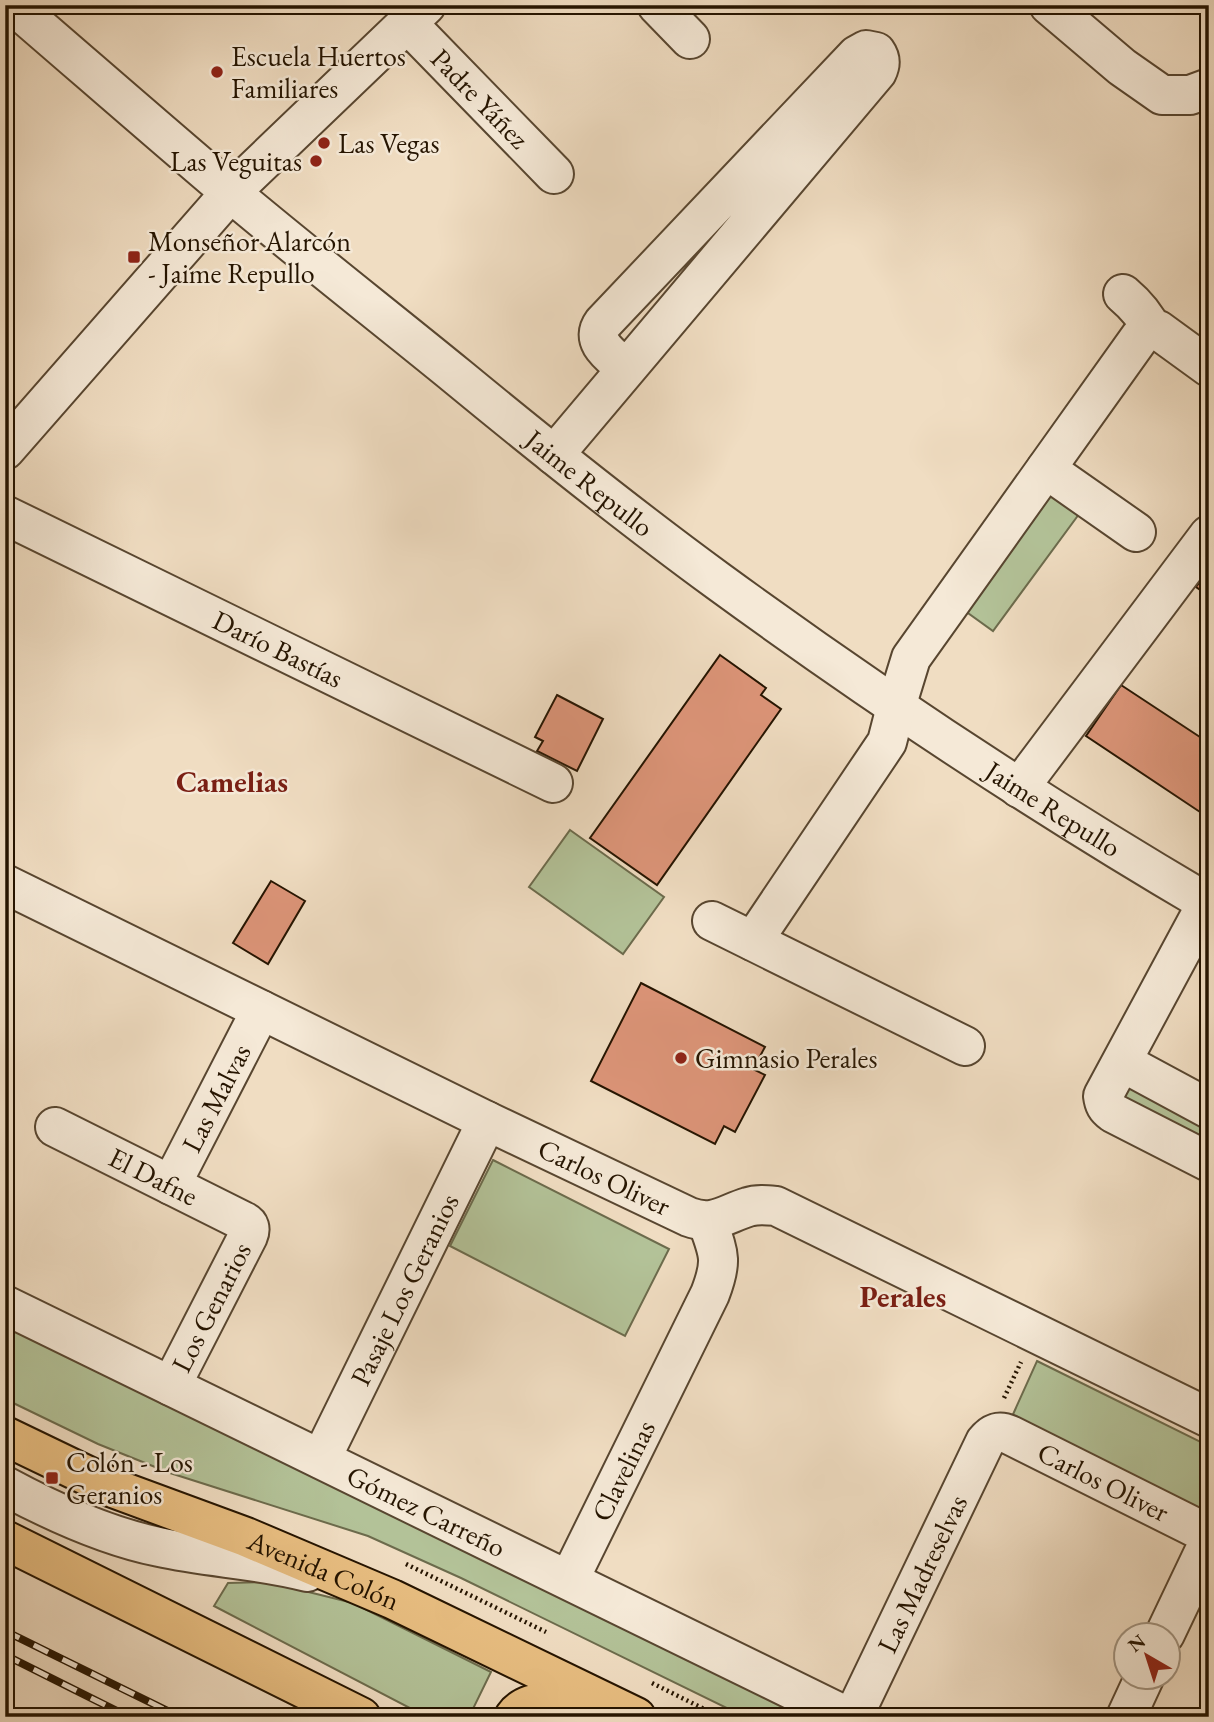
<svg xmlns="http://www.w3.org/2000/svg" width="1214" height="1722" font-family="'EB Garamond',serif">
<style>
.green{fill:#b3c298;stroke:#6c6b4c;stroke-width:2}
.building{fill:#dd9579;stroke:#251400;stroke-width:2}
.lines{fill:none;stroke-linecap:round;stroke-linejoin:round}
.minor-casing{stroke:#584630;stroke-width:42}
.major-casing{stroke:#251400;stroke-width:42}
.path{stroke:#251400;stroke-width:4.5;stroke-dasharray:2 3.5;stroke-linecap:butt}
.minor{stroke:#f5e9d7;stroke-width:38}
.major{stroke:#e8be81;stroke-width:38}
.rail-casing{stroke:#251400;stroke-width:8}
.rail{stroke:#f5e9d7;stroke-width:5;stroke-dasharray:16;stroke-linecap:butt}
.poi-dot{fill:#8f2418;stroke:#f5e9d7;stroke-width:2.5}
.labels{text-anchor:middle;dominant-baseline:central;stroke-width:5;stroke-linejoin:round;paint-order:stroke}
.poi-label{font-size:28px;fill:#251400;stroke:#f5e9d7;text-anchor:start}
.street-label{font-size:28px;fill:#251400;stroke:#f5e9d7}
.neighbourhood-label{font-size:30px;font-weight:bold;fill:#7a1f14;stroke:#f5e9d7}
</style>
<rect width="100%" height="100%" fill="#f0ddc2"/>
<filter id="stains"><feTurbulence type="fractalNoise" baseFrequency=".00286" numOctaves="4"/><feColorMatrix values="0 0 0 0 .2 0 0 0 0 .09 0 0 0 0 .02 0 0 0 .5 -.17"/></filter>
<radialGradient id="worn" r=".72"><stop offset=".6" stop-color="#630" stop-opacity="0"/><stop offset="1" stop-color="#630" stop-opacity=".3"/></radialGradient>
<path class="green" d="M1050,487L1082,510L993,631L961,608Z
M570,830L664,897L623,954L529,887Z
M1123,1066L1209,1113V1159L1107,1094Z
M493,1160L669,1249L625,1336L450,1246Z
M5,1321L813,1717H745L461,1578L368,1536L170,1473L98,1444L5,1399Z
M1037,1361L1209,1446V1494L1198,1514L1010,1421Z
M268,1582L353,1603L491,1672L469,1717H427L214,1606L228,1583Z"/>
<path class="building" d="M1209,570V596L1196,587Z
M720,655L766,688L761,695L781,709L657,885L590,838Z
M1121,685L1209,743V818L1086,736Z
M557,695L603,719L577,771L537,751L543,741L535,737Z
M271,881L305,901L268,964L233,943Z
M641,983L765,1047L753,1069L765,1075L735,1132L724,1126L715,1144L591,1081Z"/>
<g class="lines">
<defs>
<g id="minor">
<path id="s1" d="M13,5C85,67 157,130 230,192C305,255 382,315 458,377C543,447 629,516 718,581C877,697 1040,805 1209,904"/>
<path d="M657,5L690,39"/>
<path d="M1049,5L1122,67L1162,95H1190L1209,88"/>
<path id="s2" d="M407,23L554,174"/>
<path d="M1123,294C1136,305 1145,315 1152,330"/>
<path d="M5,450L231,192L426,5"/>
<path d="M554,455L877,72C881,64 881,59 876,52L866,50L857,55L603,323C589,342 612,356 625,368"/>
<path d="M1046,469L1136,532"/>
<path id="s3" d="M5,515L553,783"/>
<path d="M1019,788L1209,535"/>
<path id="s4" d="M5,884L487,1121L689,1217C714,1226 725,1214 748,1207C757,1204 766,1205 776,1206L1209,1418"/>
<path d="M1207,903L1103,1096C1104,1104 1106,1108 1113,1113L1209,1162"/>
<path d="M712,921L965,1046"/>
<path d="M753,941L887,742L896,707L911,658L1140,337C1146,332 1150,330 1158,330L1209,367"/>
<path d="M1122,1062L1209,1109"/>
<path id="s5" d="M55,1127L243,1221C250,1224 251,1229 248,1236L171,1386"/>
<path id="s6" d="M171,1185L261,1010"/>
<path id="s7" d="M5,1305L848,1717"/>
<path id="s8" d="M321,1459L487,1121"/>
<path d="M5,1486C53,1512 105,1536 159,1547C208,1558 258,1559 307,1572"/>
<path id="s9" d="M569,1580L710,1294C723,1260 719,1254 707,1221"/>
<path id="s10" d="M853,1717L985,1442C992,1433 999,1430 1010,1435L1202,1531C1206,1538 1207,1542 1205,1550L1165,1634"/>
<path d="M1126,1717L1145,1676"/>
</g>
<g id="major">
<path id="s11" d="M5,1436L113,1488L246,1537L392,1599L636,1717"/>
<path d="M5,1540L361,1717"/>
<path d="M514,1717C532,1692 572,1706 597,1712"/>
</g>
</defs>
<use href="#minor" class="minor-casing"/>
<use href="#major" class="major-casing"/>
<path class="path" d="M1004,1398L1021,1362
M406,1564L546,1632
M652,1683L720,1717
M5,1712L14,1717"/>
<use href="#minor" class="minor"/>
<use href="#major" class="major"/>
<defs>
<path id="rail" d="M5,1631L180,1717
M5,1655L129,1717"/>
</defs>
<use href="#rail" class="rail-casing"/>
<use href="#rail" class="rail"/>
</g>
<g class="poi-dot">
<circle cx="217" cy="72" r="7"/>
<circle cx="324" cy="143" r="7"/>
<circle cx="316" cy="161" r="7"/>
<rect x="127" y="250" width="14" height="14" rx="3.5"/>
<circle cx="681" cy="1058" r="7"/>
<rect x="45" y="1471" width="14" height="14" rx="3.5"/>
</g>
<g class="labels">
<g class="poi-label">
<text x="231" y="56">Escuela Huertos<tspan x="231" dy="32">Familiares</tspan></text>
<text x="338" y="143">Las Vegas</text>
<text x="302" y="161" text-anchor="end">Las Veguitas</text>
<text x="148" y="241">Monseñor Alarcón<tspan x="148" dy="32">- Jaime Repullo</tspan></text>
<text x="695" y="1058">Gimnasio Perales</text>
<text x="66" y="1462">Colón - Los<tspan x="66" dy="32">Geranios</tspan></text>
</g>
<g class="street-label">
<text stroke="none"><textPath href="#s2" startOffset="105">Padre Yáñez</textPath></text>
<text stroke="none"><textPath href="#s1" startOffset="749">Jaime Repullo</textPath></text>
<text stroke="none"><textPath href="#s3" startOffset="304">Darío Bastías</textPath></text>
<text stroke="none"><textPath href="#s1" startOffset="1316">Jaime Repullo</textPath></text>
<text stroke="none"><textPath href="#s6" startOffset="98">Las Malvas</textPath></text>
<text stroke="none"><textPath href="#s5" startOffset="110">El Dafne</textPath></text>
<text stroke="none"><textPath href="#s4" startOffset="667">Carlos Oliver</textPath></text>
<text stroke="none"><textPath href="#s8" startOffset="189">Pasaje Los Geranios</textPath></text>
<text transform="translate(211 1307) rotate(-63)">Los Genarios</text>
<text stroke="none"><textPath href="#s9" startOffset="122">Clavelinas</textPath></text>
<text stroke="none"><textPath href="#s10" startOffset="438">Carlos Oliver</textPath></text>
<text stroke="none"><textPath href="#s7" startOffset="469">Gómez Carreño</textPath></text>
<text stroke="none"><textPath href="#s11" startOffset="346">Avenida Colón</textPath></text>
<text stroke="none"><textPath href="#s10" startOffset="159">Las Madreselvas</textPath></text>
</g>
<g class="neighbourhood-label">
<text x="232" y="781">Camelias</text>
<text x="903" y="1296">Perales</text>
</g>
</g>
<rect width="1214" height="1722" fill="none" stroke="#f0ddc2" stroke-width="28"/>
<rect x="7" y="7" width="1200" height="1708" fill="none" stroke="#251400" stroke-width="3.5"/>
<rect x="14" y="14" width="1186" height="1694" fill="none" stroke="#251400" stroke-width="2"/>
<g transform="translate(1147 1656) rotate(321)"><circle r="33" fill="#f5e9d7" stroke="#a29481" stroke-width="2"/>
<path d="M0-5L12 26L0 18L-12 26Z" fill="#8f2418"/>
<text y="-10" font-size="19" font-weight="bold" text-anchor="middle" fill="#251400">N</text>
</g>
<rect width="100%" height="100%" filter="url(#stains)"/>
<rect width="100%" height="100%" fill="url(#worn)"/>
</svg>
